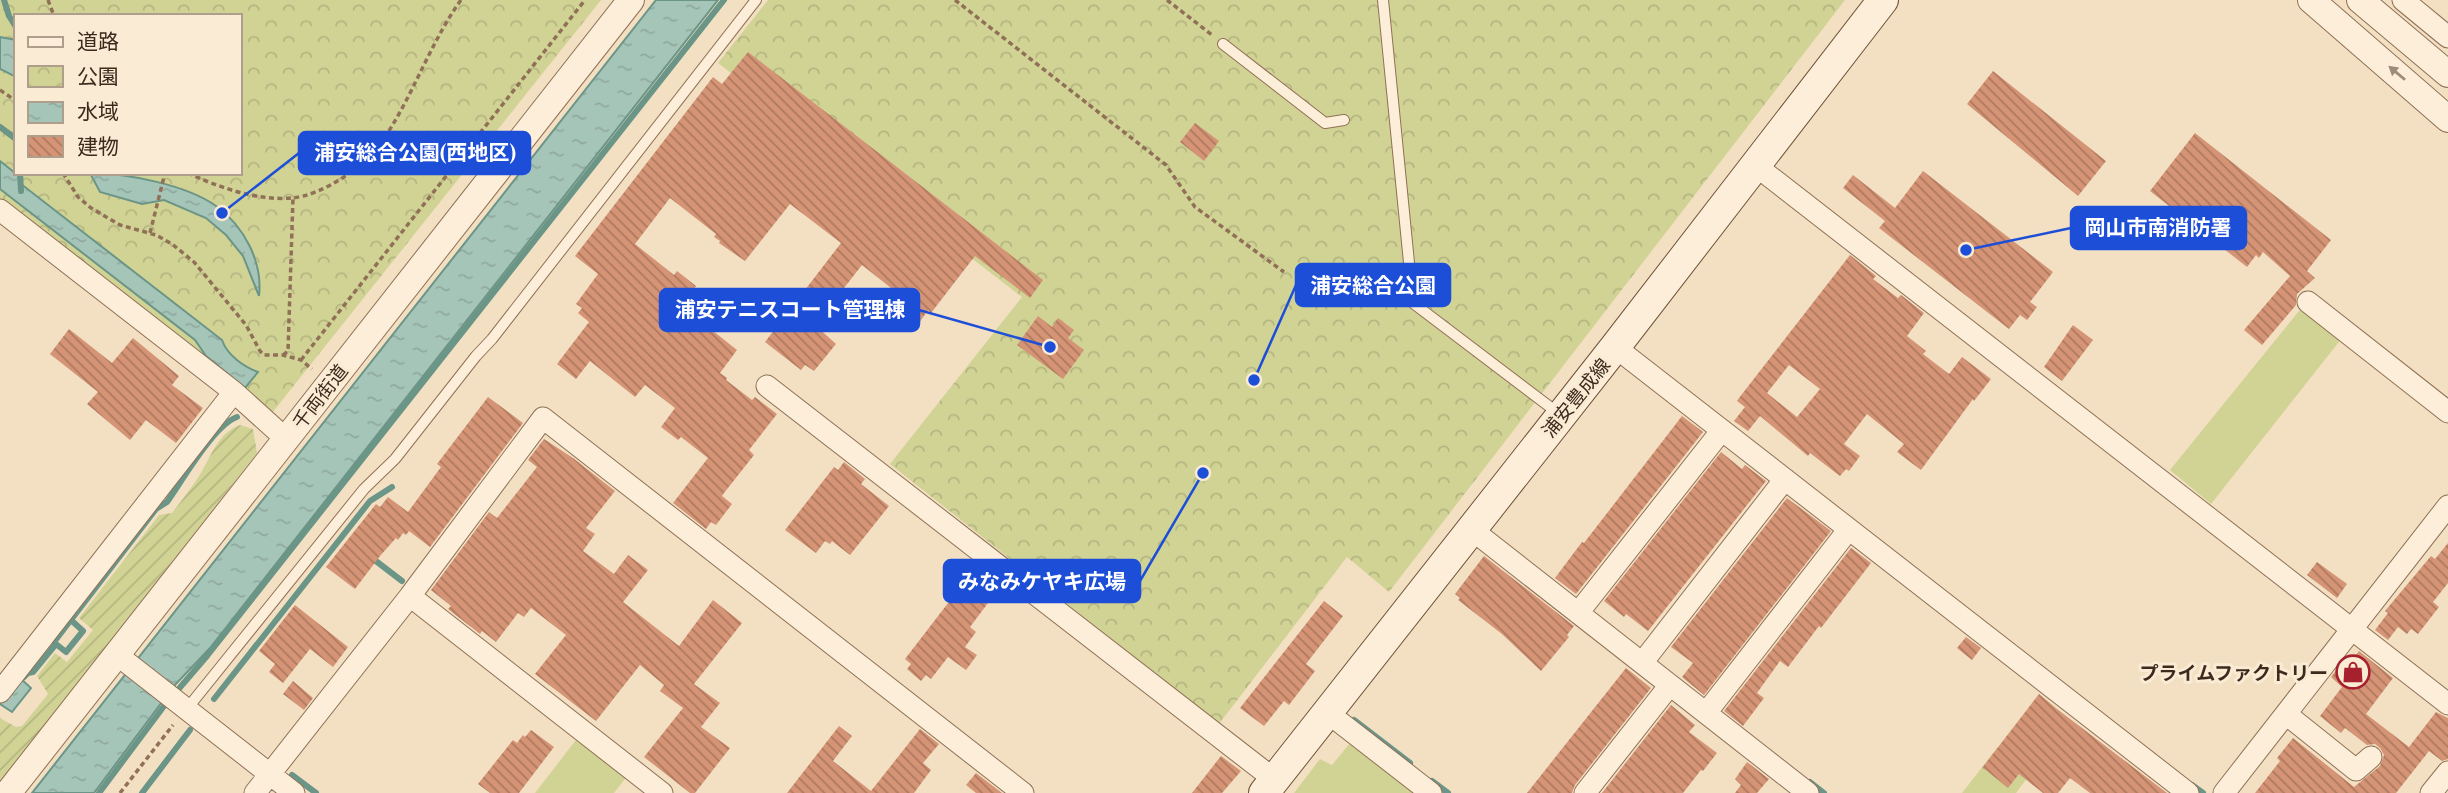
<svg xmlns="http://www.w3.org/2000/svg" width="2448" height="793" font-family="'Playfair Display','Noto Sans JP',serif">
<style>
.grass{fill:#d1d395}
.park{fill:url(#park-crowns);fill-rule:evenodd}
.garden{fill:url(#garden-furrows)}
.water{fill:url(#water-ripples);stroke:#6b9587;stroke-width:2}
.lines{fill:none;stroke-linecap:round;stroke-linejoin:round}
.stream{stroke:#6b9587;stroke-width:6}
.building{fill:url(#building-back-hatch);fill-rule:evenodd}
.service-casing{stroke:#907057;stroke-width:12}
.minor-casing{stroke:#907057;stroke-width:23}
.tertiary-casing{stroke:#907057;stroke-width:28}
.secondary-casing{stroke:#72513a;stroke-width:32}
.path{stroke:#907057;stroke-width:3.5;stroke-dasharray:5 3.5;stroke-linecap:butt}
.service{stroke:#fceed8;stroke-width:10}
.minor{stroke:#fceed8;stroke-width:21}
.tertiary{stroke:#fceed8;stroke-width:26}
.secondary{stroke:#fceed8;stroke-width:30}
.oneway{fill:#9d8c7a}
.labels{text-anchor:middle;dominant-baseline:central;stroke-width:6;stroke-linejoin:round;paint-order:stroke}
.street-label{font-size:19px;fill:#3e2a1d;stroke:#f9ebd4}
.poi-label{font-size:19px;font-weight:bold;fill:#3e2a1d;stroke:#f9ebd4;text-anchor:end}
.leader{fill:none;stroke:#1d4ed8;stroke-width:2.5}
.callout-dot{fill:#1d4ed8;stroke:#f9ebd4;stroke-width:2.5}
.callout{fill:#1d4ed8;stroke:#1d4ed8;stroke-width:2.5}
.callout-label{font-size:21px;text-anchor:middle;font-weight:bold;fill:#fff}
</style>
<defs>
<pattern id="park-crowns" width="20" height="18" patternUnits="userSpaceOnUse" patternTransform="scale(1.75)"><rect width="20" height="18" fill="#d1d395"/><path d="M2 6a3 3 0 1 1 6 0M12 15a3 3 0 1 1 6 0" fill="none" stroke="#b4b580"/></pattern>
<pattern id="garden-furrows" width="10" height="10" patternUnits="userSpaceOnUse" patternTransform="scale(1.75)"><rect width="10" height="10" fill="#d1d395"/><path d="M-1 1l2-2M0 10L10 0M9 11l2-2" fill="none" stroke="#b4b580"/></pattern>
<pattern id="water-ripples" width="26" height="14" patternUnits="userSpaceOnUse" patternTransform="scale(1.75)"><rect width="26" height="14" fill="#a6c5b9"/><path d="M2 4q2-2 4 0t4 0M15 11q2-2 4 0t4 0" fill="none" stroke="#90a99f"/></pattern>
<pattern id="building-back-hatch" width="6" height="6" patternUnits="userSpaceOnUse" patternTransform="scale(1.75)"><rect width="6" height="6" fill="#d59475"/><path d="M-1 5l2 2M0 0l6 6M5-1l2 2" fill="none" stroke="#ae795f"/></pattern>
</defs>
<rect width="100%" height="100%" fill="#f3e0c3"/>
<path class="grass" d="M2303,306L2342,338L2211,504L2170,470Z
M579,736L628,775L614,793H535Z
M1351,742L1417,793H1294L1320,759L1332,765Z
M1997,748L2031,773L2016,793H1962Z"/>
<path class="park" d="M0,0H601L272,413L0,203ZM16,16H240V173H16Z
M768,0H1845L1389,592L1347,557L1219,724L890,464L1022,297L718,63Z"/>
<path class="garden" d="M240,425L253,429L257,453L0,782V718L16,727L22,726L48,694L37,676L55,653L67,662L93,630L79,618L159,515L172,513C181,501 191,489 199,476C211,458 217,433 240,425Z"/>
<path class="water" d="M656,0H718L210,648L174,686L94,793H32Z
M0,37L16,40V77L0,69Z
M0,161L19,176L21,184L222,340C227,355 244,367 258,372L245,388L206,356L195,340L0,189Z
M90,173C126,173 187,185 216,206C244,226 263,262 259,296L243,256L226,235L206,218L164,200L142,204L100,192Z
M20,678L31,688L12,712L0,704Z"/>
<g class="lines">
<path class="stream" d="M4,0L9,16L16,27
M0,127L16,139
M20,173L21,191
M372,558L402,581
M56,644L66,652L83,631L71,620
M23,678L28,673L33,672L56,644L54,642L156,509L167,502C182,481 214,425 237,417
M214,699L370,501L392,487
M1354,720L1410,763
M292,775L316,793
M1432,781L1448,793
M1810,782L1824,793
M2192,785L2203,793
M99,793L164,706L207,656L724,0
M142,793L190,730"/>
</g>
<path class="building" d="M748,52L1043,280L1030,298L975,256L931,313L928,310L919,323L890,301L896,292L862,265L815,325L836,344L814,371L805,365L801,370L765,342L841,243L790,204L745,261L719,243L720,241L714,237L716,234L670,198L635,244L674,275L677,271L696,286L694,289L708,300L706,302L709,305L698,319L737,350L720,373L727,378L726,380L752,400L755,397L777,414L749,450L754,455L724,493L722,496L732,504L716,525L711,522L706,529L673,503L708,458L681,437L678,440L661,427L675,408L645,385L635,397L590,361L576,379L557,364L589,322L578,313L582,308L576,304L598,274L575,256L713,77L722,84Z
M1993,71L2106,161L2078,196L1967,104Z
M1195,123L1219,141L1204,161L1180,142Z
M2195,133L2331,240L2307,271L2315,278L2297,294L2296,305L2262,345L2244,330L2290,276L2263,252L2259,258L2256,255L2247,267L2150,191Z
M1923,171L2053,272L2030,302L2037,307L2027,320L2020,315L2009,329L1879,228L1885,221L1843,188L1853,175L1895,208Z
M1850,255L1876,276L1873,279L1898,298L1901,295L1924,313L1907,336L1926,351L1923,354L1949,374L1962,357L1991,379L1974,401L1973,399L1921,470L1897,452L1904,444L1867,414L1844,444L1860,456L1849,471L1846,469L1840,476L1810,453L1808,456L1760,416L1748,431L1734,421L1745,407L1737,401L1739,398ZM1789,365L1820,389L1797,417L1767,393Z
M1038,316L1052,327L1058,318L1074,330L1068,338L1084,350L1063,379L1017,345Z
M2073,325L2093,340L2062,381L2044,367Z
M69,329L112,363L133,338L179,376L172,385L203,408L176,443L146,420L130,440L87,404L98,392L50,354Z
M488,397L523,423L430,547L409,531L406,535L403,533L398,540L396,538L380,556L355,589L326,567L376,504L380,507L388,497L408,512L441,467L437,464Z
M1682,416L1703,432L1576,594L1555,578L1582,542L1584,543Z
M544,439L573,458L615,491L586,528L595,534L583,551L614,574L628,555L648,570L623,602L679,646L713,600L742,623L694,684L720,703L701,727L730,748L695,793H690L644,757L683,708L660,691L664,685L640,665L596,721L535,674L566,635L531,608L524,617L518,613L496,642L482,631L480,634L448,609L451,606L431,590L489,512L497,518L537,467L528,460Z
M1721,452L1742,469L1745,465L1766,481L1648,631L1626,614L1624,617L1604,601Z
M844,462L865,479L861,484L889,506L850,555L832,541L830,544L825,541L816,553L785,530L834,467L838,470Z
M1787,498L1831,531L1704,695L1682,677L1693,663L1671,647Z
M2448,543V583L2433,602L2439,607L2418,634L2411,629L2407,634L2398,627L2388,640L2375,630L2388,613L2385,611L2431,556L2435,559Z
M1851,548L1871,563L1821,628L1819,626L1788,667L1780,661L1757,693L1764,698L1743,726L1724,711Z
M1484,556L1574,626L1567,635L1569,637L1541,671L1502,634L1458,600L1460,598L1455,594Z
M2317,562L2347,584L2337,598L2307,575Z
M975,568L1000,587L970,627L976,632L965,647L977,655L966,670L948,657L931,679L926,675L921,681L907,669L911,664L905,659Z
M1324,601L1343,616L1306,664L1315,671L1289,705L1284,701L1264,726L1240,708Z
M295,605L348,647L333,667L310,649L283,683L269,672L275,664L259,651Z
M1966,637L1981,648L1972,660L1957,648Z
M2359,651L2393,678L2366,714L2409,747L2436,712L2448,718V759L2442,761L2429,751L2396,793H2255L2280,761L2277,758L2293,738L2354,787L2380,766L2384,755L2380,748L2375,744L2367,745L2345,728L2341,733L2320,716L2342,687L2331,677L2342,663L2347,667Z
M1626,668L1651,688L1575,785L1572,793H1527Z
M293,681L313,698L304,710L283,694Z
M2039,694L2057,709L2167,793H2090L2070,778L2058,793H2043L2019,774L2008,788L1986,770L1982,768Z
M1671,705L1695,725L1689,732L1717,753L1703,771L1701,770L1683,793H1602Z
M839,726L852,736L833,761L871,791L920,729L939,744L923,763L931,770L914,793H787Z
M531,730L554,747L519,793H490L478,784L513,740L517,743L523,735L525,737Z
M1221,756L1241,771L1222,793H1192Z
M1747,762L1769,779L1757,793H1735L1741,785L1735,779Z
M976,773L1002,793H976L966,785Z"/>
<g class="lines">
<defs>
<path id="service" d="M1383,0L1413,303L1558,413
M1223,44L1325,123L1344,120
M186,710L364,489L395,459L476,356L492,339L756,0"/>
<path id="minor" d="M2403,0L2448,37
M1755,165L2448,704
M0,210L234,392L286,439
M2308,302L2448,412
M1615,347L2188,793
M767,386L1275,780
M1471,529L1808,793
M410,596L662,793
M1578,613L1722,430
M116,654L294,793
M1642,663L1785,479
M0,692L234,392
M1328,713L1431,793
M1706,713L1849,529
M2286,714L2356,770L2371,757
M255,793L410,596L543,418L1023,793
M1585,793L1670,685
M2224,793L2448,506
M2431,793L2448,772"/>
<path id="tertiary" d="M2311,0L2448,119
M2360,0L2448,74
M8,793L631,0"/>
<path id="secondary" d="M1264,793L1615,347L1883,0"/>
</defs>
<use href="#service" class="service-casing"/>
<use href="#minor" class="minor-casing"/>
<use href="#tertiary" class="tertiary-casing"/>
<use href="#secondary" class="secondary-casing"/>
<path class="path" d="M48,0L54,16
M955,0L1166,165L1195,207L1284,272
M1167,0L1212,35
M0,90L16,101
M63,173L78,197L91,208L120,225L156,235L172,244L194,262L246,325L260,351L264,355H283L301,360L312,369
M188,173C218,187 257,201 291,198C322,196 366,166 383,140C413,96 430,43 461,0
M150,233L165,173
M283,355L288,351L293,198
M301,360L585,0
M120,793L173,725"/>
<use href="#service" class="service"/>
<use href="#minor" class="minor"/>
<use href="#tertiary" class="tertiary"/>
<use href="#secondary" class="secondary"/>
</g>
<defs><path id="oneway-solid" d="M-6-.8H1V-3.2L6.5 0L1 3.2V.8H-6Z" transform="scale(1.75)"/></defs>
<use class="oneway" href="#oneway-solid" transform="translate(2397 73) rotate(-140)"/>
<defs>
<symbol id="shop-ring" viewBox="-11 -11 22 22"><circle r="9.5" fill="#f9ebd4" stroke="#a6202d" stroke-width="1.5"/><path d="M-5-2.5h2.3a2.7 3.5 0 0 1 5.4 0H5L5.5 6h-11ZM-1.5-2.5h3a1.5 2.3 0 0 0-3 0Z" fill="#a6202d"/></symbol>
</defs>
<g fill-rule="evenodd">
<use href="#shop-ring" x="2334" y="653" width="38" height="38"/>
</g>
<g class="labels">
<g class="street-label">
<text transform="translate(319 396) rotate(-52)">千両街道</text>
<text transform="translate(1575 397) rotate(-51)">浦安豊成線</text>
</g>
<g class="poi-label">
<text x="2328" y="672">プライムファクトリー</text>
</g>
</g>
<path class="leader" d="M222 213L299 153M1966 250L2071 228M1254 380L1296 285M1050 347L919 310M1203 473L1140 581"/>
<g class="callout-dot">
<circle cx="222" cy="213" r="7"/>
<circle cx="1966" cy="250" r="7"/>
<circle cx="1254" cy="380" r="7"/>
<circle cx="1050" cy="347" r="7"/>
<circle cx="1203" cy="473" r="7"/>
</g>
<g class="callout">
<rect x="299" y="132" width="231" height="42" rx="7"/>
<rect x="2071" y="207" width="175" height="42" rx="7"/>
<rect x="1296" y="264" width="154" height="42" rx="7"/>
<rect x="660" y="289" width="259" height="42" rx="7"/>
<rect x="944" y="560" width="196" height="42" rx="7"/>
</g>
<g class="callout-label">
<text x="415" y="160">浦安総合公園(西地区)</text>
<text x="2158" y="235">岡山市南消防署</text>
<text x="1373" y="293">浦安総合公園</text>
<text x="790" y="317">浦安テニスコート管理棟</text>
<text x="1042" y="589">みなみケヤキ広場</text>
</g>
<rect x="14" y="14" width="228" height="161" fill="#f9ebd4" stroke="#ae9e8b" stroke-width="2"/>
<rect x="28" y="37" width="35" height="10" fill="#fceed8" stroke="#ae9e8b" stroke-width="2"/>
<text x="77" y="49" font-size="21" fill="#3e2a1d">道路</text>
<rect x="28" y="66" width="35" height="21" fill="url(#park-crowns)" stroke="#ae9e8b" stroke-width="2"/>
<text x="77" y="84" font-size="21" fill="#3e2a1d">公園</text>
<rect x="28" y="102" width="35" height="21" fill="url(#water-ripples)" stroke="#ae9e8b" stroke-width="2"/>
<text x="77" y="119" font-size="21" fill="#3e2a1d">水域</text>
<rect x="28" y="136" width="35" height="21" fill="url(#building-back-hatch)" stroke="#ae9e8b" stroke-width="2"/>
<text x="77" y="154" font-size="21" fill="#3e2a1d">建物</text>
</svg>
